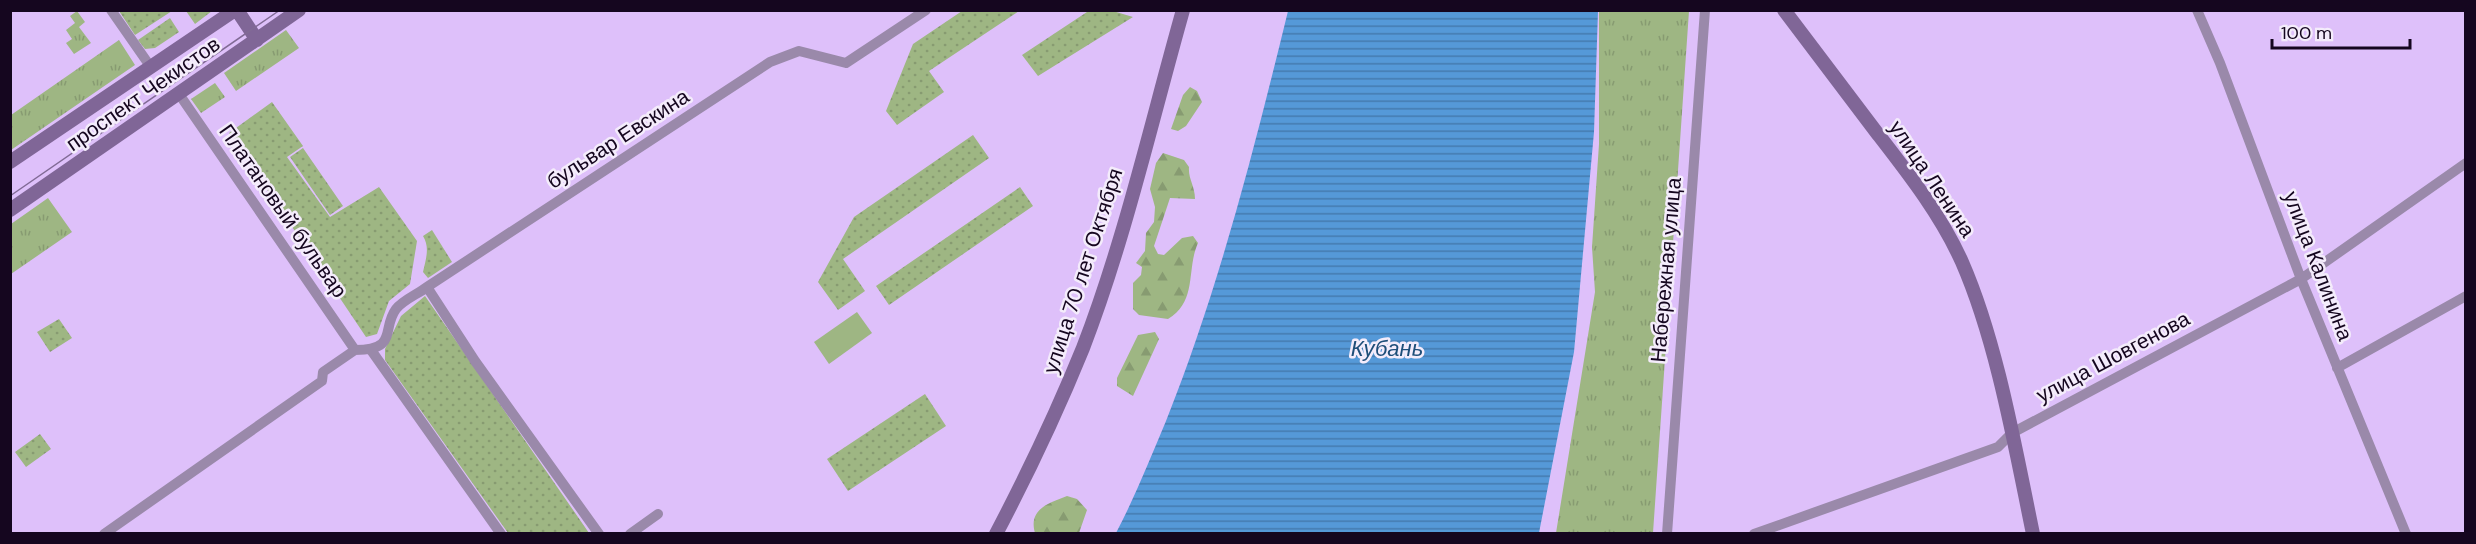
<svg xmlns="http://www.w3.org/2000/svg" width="2476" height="544" font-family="'DM Sans',sans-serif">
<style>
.grass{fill:url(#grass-tufts)}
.forest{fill:url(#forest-firs)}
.park{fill:url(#park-dots)}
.pitch{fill:#9eb683}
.water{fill:url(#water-rules)}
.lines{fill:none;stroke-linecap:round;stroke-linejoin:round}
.street{stroke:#9a89aa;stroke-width:10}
.secondary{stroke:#806697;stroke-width:14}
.tram{stroke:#816a95;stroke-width:1.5}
.labels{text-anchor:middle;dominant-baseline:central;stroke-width:5;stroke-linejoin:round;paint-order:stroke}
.street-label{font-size:21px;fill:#15061f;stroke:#f4ecfb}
.water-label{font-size:22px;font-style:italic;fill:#1e4e79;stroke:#f4ecfb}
</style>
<defs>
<pattern id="grass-tufts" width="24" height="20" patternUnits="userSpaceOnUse" patternTransform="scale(1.5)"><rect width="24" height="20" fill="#9eb683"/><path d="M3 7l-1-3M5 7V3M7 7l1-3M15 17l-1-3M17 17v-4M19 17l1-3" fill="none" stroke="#879b71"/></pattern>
<pattern id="forest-firs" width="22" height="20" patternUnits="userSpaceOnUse" patternTransform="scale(1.5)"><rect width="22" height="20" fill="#9eb683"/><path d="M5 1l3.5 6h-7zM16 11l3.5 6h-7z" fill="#879b71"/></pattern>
<pattern id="park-dots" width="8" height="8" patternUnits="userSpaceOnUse" patternTransform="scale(1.5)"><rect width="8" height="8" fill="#9eb683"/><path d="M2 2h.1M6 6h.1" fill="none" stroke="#879b71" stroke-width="1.8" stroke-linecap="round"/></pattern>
<pattern id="water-rules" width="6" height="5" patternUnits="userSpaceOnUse" patternTransform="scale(1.5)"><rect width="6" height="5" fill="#5599d8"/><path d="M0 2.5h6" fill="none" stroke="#457baf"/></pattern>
</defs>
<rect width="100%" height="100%" fill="#dec0fa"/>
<path class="grass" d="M77,11L85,22L79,27L91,43L74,54L66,43L72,39L66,30L75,23L70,16Z
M1599,11H1689L1653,533H1556L1595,292L1592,247L1599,144Z
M286,30L299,48L236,91L224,73Z
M119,40L135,65L11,150V115Z
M215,83L225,97L201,113L191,99Z
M48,198L72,232L11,274V224Z"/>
<path class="forest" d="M1190,87L1197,91L1202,102L1186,126L1178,131L1171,129L1183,95Z
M1163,153L1184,160L1189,167C1188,179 1195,186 1195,199L1170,198L1154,246L1158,254L1164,255L1182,238L1193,236L1198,243C1186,269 1198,301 1168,319L1139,315L1133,309V283L1141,275L1142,267L1136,263L1145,251L1146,233L1154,222L1155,207L1150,189L1156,163Z
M1155,332L1159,339L1133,396L1117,386V378L1138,335Z
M1067,496L1077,499L1087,510L1079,533H1035C1028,509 1049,503 1067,496Z"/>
<path class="park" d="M1090,10L1113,11L1133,17L1038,76L1022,55Z
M119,11H172L135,35Z
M186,11H212L195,24Z
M962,11H1019L929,71L944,92L897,125L886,111L913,44Z
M170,18L179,32L155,48L145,49L138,40Z
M272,102L303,146L287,157L330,217L379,187L417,241L410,284L389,301L377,334L366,337L229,133Z
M973,135L989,158L843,259L865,291L838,310L818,282L854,217Z
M303,148L343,206L330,215L290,157Z
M1020,187L1033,206L889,305L876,286Z
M432,230L452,262L428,278L423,272C426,259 430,247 423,236Z
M425,296L589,533H508L385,360V349L401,316Z
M59,319L72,338L50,352L37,332Z
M925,394L946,426L848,491L827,459Z
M40,434L51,449L26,467L15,452Z"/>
<path class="pitch" d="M857,312L872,333L829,364L814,342Z"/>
<path class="water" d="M1288,11H1598L1594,132L1574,352L1539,533H1116C1135,497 1150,459 1166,421C1219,288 1254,150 1288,11Z"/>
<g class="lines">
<path class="street" d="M111,10L150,66
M2197,10L2220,63L2301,279L2406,534
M179,94L355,350
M427,287L475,361L599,534
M355,350C399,350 381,329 396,309C403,300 418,294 427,287L770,62L799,51L846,63L926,10
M371,350L501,534
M2337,368L2466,296
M104,534L322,381L323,372L355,350
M630,534L658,514
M1667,534L1705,10
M1754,534L1998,447L2012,433L2301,279L2466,163"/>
<path class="secondary" d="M237,10L257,40
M1784,10C1815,51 1846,92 1877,133C1908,173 1941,215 1962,262C1997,342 2015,447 2033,534
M10,162L235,10
M10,210L299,10
M996,534C1028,473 1057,412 1083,348C1125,239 1151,123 1183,10"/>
<path class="tram" d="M10,196L280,10"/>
</g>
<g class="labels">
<g class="street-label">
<text transform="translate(143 94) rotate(-35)">проспект Чекистов</text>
<text transform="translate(618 139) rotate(-33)">бульвар Евскина</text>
<text transform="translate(1932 179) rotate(56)">улица Ленина</text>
<text transform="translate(283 211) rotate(55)">Платановый бульвар</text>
<text transform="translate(2318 266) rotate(69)">улица Калинина</text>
<text transform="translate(1666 270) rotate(-85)">Набережная улица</text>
<text transform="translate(1083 271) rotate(-72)">улица 70 лет Октября</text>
<text transform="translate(2113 357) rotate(-28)">улица Шовгенова</text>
</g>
<g class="water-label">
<text x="1387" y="348">Кубань</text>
</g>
</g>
<rect width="2476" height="544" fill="none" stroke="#15061f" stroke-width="24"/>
<path d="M2272 39v9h138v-9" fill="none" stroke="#15061f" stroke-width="3"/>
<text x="2281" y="39" font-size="18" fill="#15061f" stroke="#f4ecfb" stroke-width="4.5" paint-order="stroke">100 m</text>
</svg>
